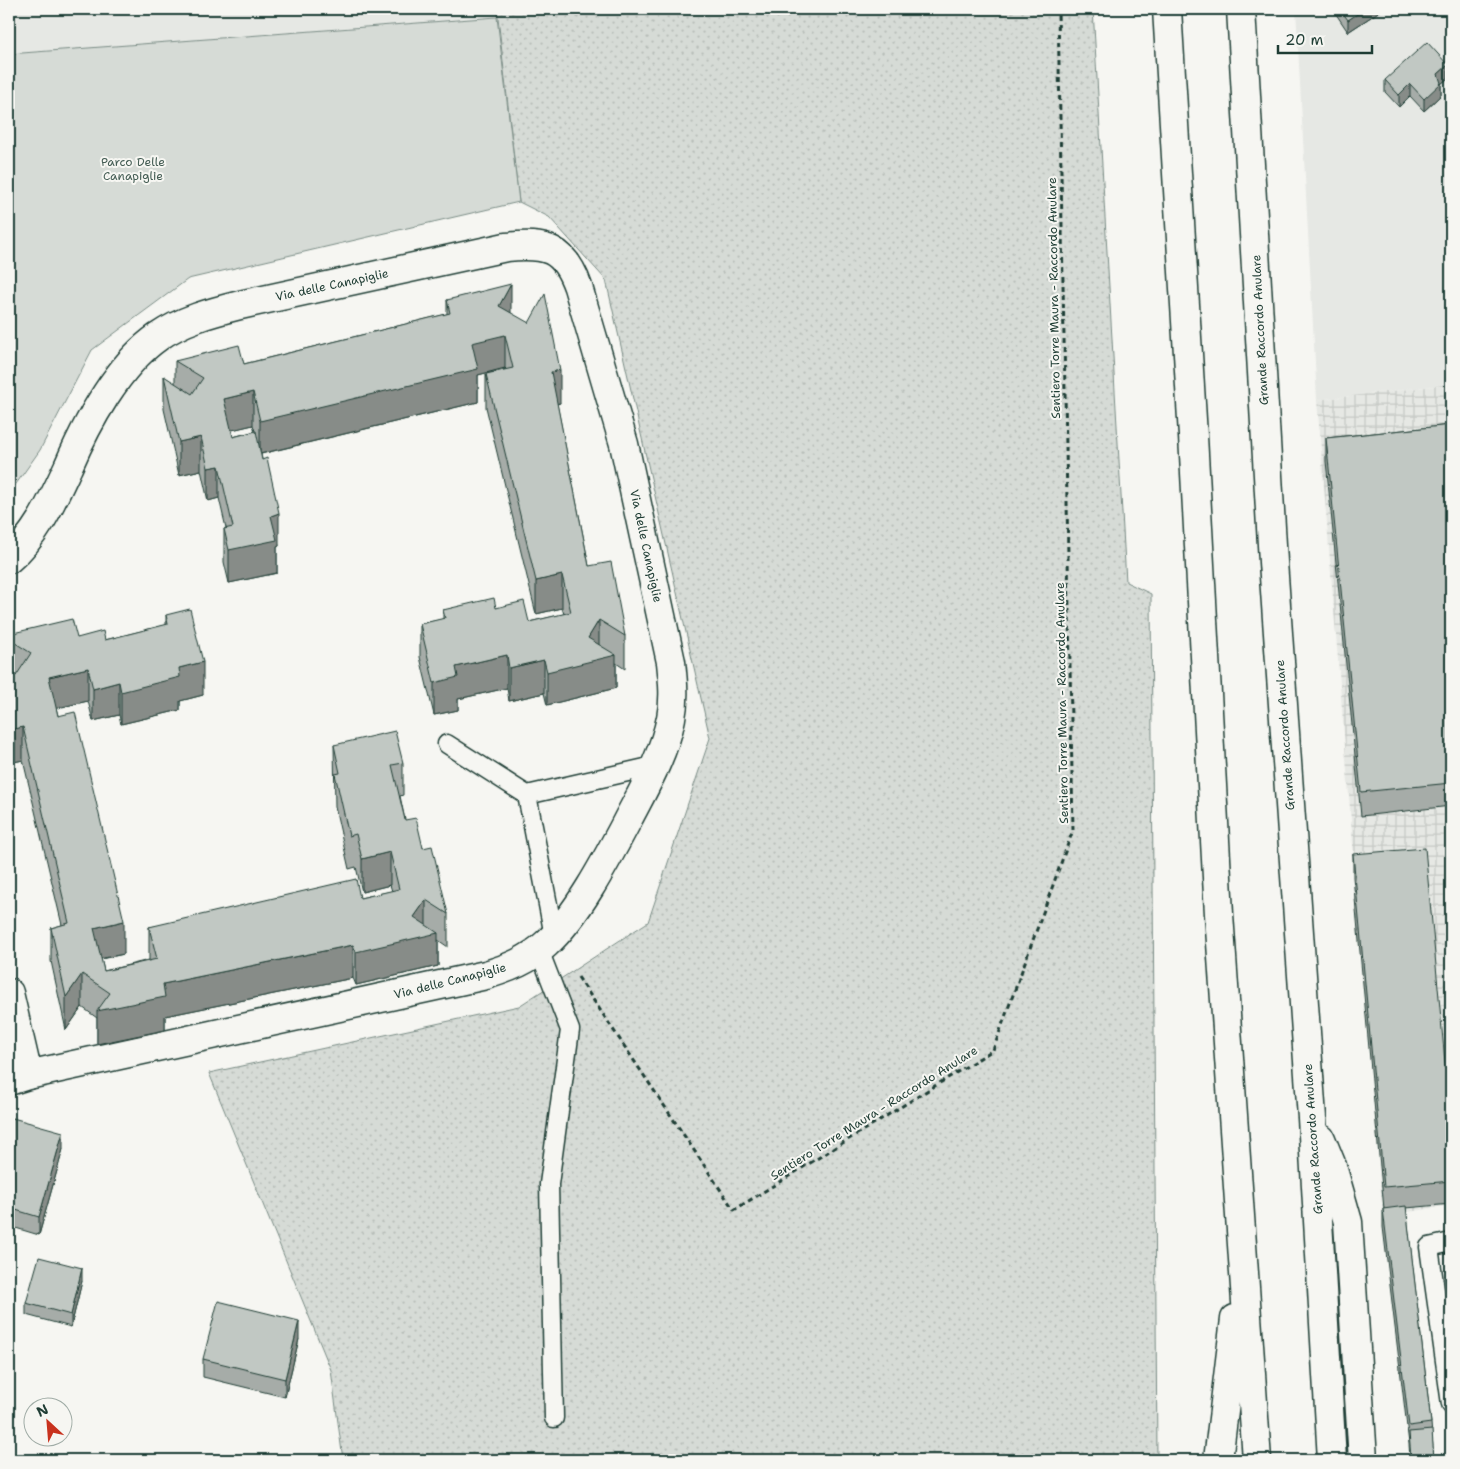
<svg xmlns="http://www.w3.org/2000/svg" width="1460" height="1469" font-family="'Shantell Sans',sans-serif">
<style>
.built{fill:#e6e8e4}
.industrial{fill:url(#industrial-grid)}
.grass{fill:url(#grass-dots);stroke:#7a8c85}
.park{fill:#d6dbd6;stroke:#7a8c85}
.lines{fill:none;stroke-linecap:round;stroke-linejoin:round}
.lane-casing{stroke:#1f3d34;stroke-width:21}
.street-casing{stroke:#1f3d34;stroke-width:31}
.highway-casing{stroke:#1f3d34;stroke-width:31}
.path{stroke:#1f3d34;stroke-width:3;stroke-dasharray:5 4;stroke-linecap:butt}
.lane{stroke:#f6f6f2;stroke-width:18}
.street{stroke:#f6f6f2;stroke-width:28}
.highway{stroke:#f6f6f2;stroke-width:28}
.wall{fill:#a6aca8;stroke:#1f3d34;fill-rule:evenodd}
.shaded-wall{fill:#878c88;stroke:#1f3d34}
.building{fill:#c1c8c3;stroke:#1f3d34}
.labels{text-anchor:middle;dominant-baseline:central;stroke-width:4;stroke-linejoin:round;paint-order:stroke}
.park-label{font-size:12px;fill:#445d54;stroke:#f6f6f2}
.street-label{font-size:12px;fill:#1f3d34;stroke:#f6f6f2}
</style>
<defs>
<pattern id="industrial-grid" width="8" height="8" patternUnits="userSpaceOnUse" patternTransform="scale(1.25)"><rect width="8" height="8" fill="#e6e8e4"/><path d="M0 4h8M4 0v8" fill="none" stroke="#c5c8c4"/></pattern>
<pattern id="grass-dots" width="8" height="8" patternUnits="userSpaceOnUse" patternTransform="scale(1.25)"><rect width="8" height="8" fill="#d6dbd6"/><path d="M2 2h.1M6 6h.1" fill="none" stroke="#b7bdb8" stroke-width="1.8" stroke-linecap="round"/></pattern>
</defs>
<rect width="100%" height="100%" fill="#f6f6f2"/>
<filter id="ink" filterUnits="userSpaceOnUse"><feTurbulence type="fractalNoise" baseFrequency=".02" numOctaves="2"/><feDisplacementMap in="SourceGraphic" scale="10" xChannelSelector="R" yChannelSelector="G"/><feConvolveMatrix kernelMatrix="1 2 1 2 8 2 1 2 1" color-interpolation-filters="sRGB"/></filter>
<g filter="url(#ink)">
<path class="built" d="M9,9H496L497,17L9,54Z
M1296,9H1451V384L1317,400Z"/>
<path class="industrial" d="M1451,384V1205L1383,1216L1317,400Z"/>
<path class="grass" d="M497,9H1093L1126,582L1151,594L1157,1460H343L331,1370L209,1073L519,1006L648,922L710,738L606,280L549,217L519,202Z"/>
<path class="park" d="M497,17L519,202L188,279L92,350L40,450L9,494V54Z"/>
<g class="lines">
<defs>
<path id="lane" d="M447,744L527,795
M554,936L527,795L654,766
M539,950L570,1030L549,1184L554,1418
M1451,1242L1429,1247L1451,1404"/>
<path id="street" d="M9,559C38,534 52,501 68,467C87,423 118,365 158,337C182,320 212,312 240,305L506,247C546,243 564,247 578,287L624,444L671,662C673,681 675,699 671,718C664,755 643,790 626,823C606,861 577,916 546,944C529,960 509,968 486,975L28,1075L9,1081
M9,993L28,1075"/>
<path id="highway" d="M1167,9L1193,436L1219,914L1257,1460
M1241,9L1273,562L1312,1118L1332,1460
M1321,1139L1332,1166L1348,1222L1363,1460
M1218,1460L1235,1319"/>
</defs>
<use href="#lane" class="lane-casing"/>
<use href="#street" class="street-casing"/>
<use href="#highway" class="highway-casing"/>
<path class="path" d="M578,977L734,1210L993,1050L1073,830L1058,9"/>
<use href="#lane" class="lane"/>
<use href="#street" class="street"/>
<use href="#highway" class="highway"/>
</g>
<path class="wall" d="M1334,9H1383L1348,32L1334,11Z
M1448,78L1441,84V95L1424,111L1410,96L1399,107L1385,92V80Z
M447,300L511,313L560,403L557,404L589,566L625,636V669L616,663V688L547,705L544,693L509,701L507,688L458,699V710L434,715L420,657V624L443,619V610L496,608L529,622L564,614L562,608L536,614L486,407V374L506,369L505,368L478,375V402L261,454L279,546L277,547V573L229,583L224,562V529L226,528L219,498L208,501L201,470L179,475L164,409V376L175,384V361L244,364L447,314ZM253,425L255,431L233,437L231,430Z
M1451,425V806L1361,816L1326,461V438Z
M166,615L203,695L180,701V710L121,724L119,715L93,721L88,701L56,708L124,954L101,959L104,971L149,960V927L360,898L392,891L390,885L362,892L356,867L349,869L335,807L334,745L403,763V795L400,796L405,820L423,848L448,914V947L438,940V966L356,985L353,978L165,1016V1030L97,1044V1018L82,1007L66,1030L51,961V928L62,925L23,760L9,763V634L105,640L166,625Z
M1353,854L1451,1126V1204L1406,1208L1431,1423L1434,1460H1410L1409,1444L1383,1227V1209H1384L1353,877Z
M9,1117L63,1149L39,1235L9,1226Z
M82,1281L71,1327L26,1315V1303Z
M299,1339L285,1397L203,1377V1359Z"/>
<path class="shaded-wall" d="M1365,9H1383L1348,32V20Z
M1448,65V78L1441,84V95L1424,111V99L1438,74Z
M1410,84V96L1399,107V95Z
M511,284V317L505,335V368L478,375V402L260,454V421L472,343L499,306Z
M560,370V403L551,405V372Z
M253,392V425L224,432V399Z
M201,437V470L179,475V442Z
M219,466V498L208,501V468Z
M279,513V546L277,547V573L229,583V550L271,516Z
M562,575V608L536,614V581Z
M599,620V653L616,655V688L547,705V672L588,638Z
M507,655V688L458,699V710L434,715V683L456,667Z
M544,660V693L509,701V668Z
M203,662V695L180,701V710L121,724V692L179,668Z
M88,668V701L49,710V677Z
M119,682V715L93,721V689Z
M23,727V760L9,763V730Z
M390,852V885L362,892V859Z
M426,900V932L438,933V966L356,985V952L414,917Z
M124,921V954L94,960V928Z
M353,945V978L165,1016V1030L97,1044V1011L163,984Z
M82,974V1007L66,1030V997Z
M63,1132V1149L39,1235V1217Z
M82,1268V1281L71,1327V1315Z
M299,1321V1339L285,1397V1379Z
M13,1351V1369L9,1383V1365Z"/>
<path class="building" d="M1340,9H1365L1348,20Z
M1427,42L1448,65L1438,74L1441,83L1424,99L1410,84L1399,95L1385,80Z
M511,284L499,306L529,323L545,294L560,370L551,372L589,566L611,562L625,636L599,620L588,638L616,655L547,672L544,660L509,668L507,655L456,667L458,677L434,683L420,624L445,618L443,610L494,598L496,608L524,601L529,622L571,612L562,575L536,581L486,374L513,368L505,335L472,343L478,369L260,421L253,392L224,399L233,437L256,431L262,460L267,458L279,513L271,516L277,540L229,550L224,529L233,527L219,466L208,468L201,437L179,442L164,376L192,394L203,378L175,361L239,345L244,364L450,313L447,300Z
M1451,425V783L1361,792L1326,438Z
M190,609L203,662L179,668L180,677L121,692L119,682L93,689L88,668L49,677L58,716L75,712L124,921L94,928L104,971L157,959L149,927L356,879L360,898L399,889L390,852L362,859L356,834L349,836L335,774L340,773L334,745L395,731L403,763L392,765L405,820L416,818L423,848L432,846L448,914L426,900L414,917L438,933L356,952L353,945L163,984L165,997L97,1011L110,993L82,974L66,997L51,928L69,923L23,727L9,730V671L16,676L31,653L9,639V634L72,619L77,638L103,631L105,640L168,624L166,615Z
M1425,848L1451,1126V1181L1384,1187L1353,854Z
M9,1117L63,1132L39,1217L9,1208Z
M1406,1206L1431,1423L1409,1426L1383,1209Z
M39,1257L82,1268L71,1315L26,1303Z
M218,1301L299,1321L285,1379L203,1359Z
M9,1350L13,1351L9,1365Z
M1432,1430L1434,1460H1411L1409,1432Z"/>
</g>
<g class="labels">
<g class="park-label">
<text x="133" y="162">Parco Delle<tspan x="133" dy="14">Canapiglie</tspan></text>
</g>
<g class="street-label">
<text transform="translate(332 285) rotate(-12)">Via delle Canapiglie</text>
<text transform="translate(1054 298) rotate(-91)">Sentiero Torre Maura - Raccordo Anulare</text>
<text transform="translate(1260 330) rotate(-93)">Grande Raccordo Anulare</text>
<text transform="translate(646 546) rotate(78)">Via delle Canapiglie</text>
<text transform="translate(1062 703) rotate(-91)">Sentiero Torre Maura - Raccordo Anulare</text>
<text transform="translate(1285 735) rotate(-94)">Grande Raccordo Anulare</text>
<text transform="translate(450 981) rotate(-14)">Via delle Canapiglie</text>
<text transform="translate(874 1113) rotate(-32)">Sentiero Torre Maura - Raccordo Anulare</text>
<text transform="translate(1313 1139) rotate(-94)">Grande Raccordo Anulare</text>
</g>
</g>
<rect width="1460" height="1469" fill="none" stroke="#f6f6f2" stroke-width="30"/>
<rect x="15" y="15" width="1430" height="1439" fill="none" stroke="#1f3d34" stroke-width="2" filter="url(#ink)"/>
<g transform="translate(48 1422) rotate(334)"><circle r="24" fill="#f6f6f2" stroke="#a0aca6"/>
<path d="M0-4L9 19L0 12L-9 19Z" fill="#c8321e"/>
<text y="-8" font-size="14" font-weight="bold" text-anchor="middle" fill="#1f3d34">N</text>
</g>
<path d="M1278 45v8h94v-8" fill="none" stroke="#1f3d34" stroke-width="2.5"/>
<text x="1285" y="45" font-size="15" fill="#1f3d34" stroke="#f6f6f2" stroke-width="4" paint-order="stroke">20 m</text>
</svg>
